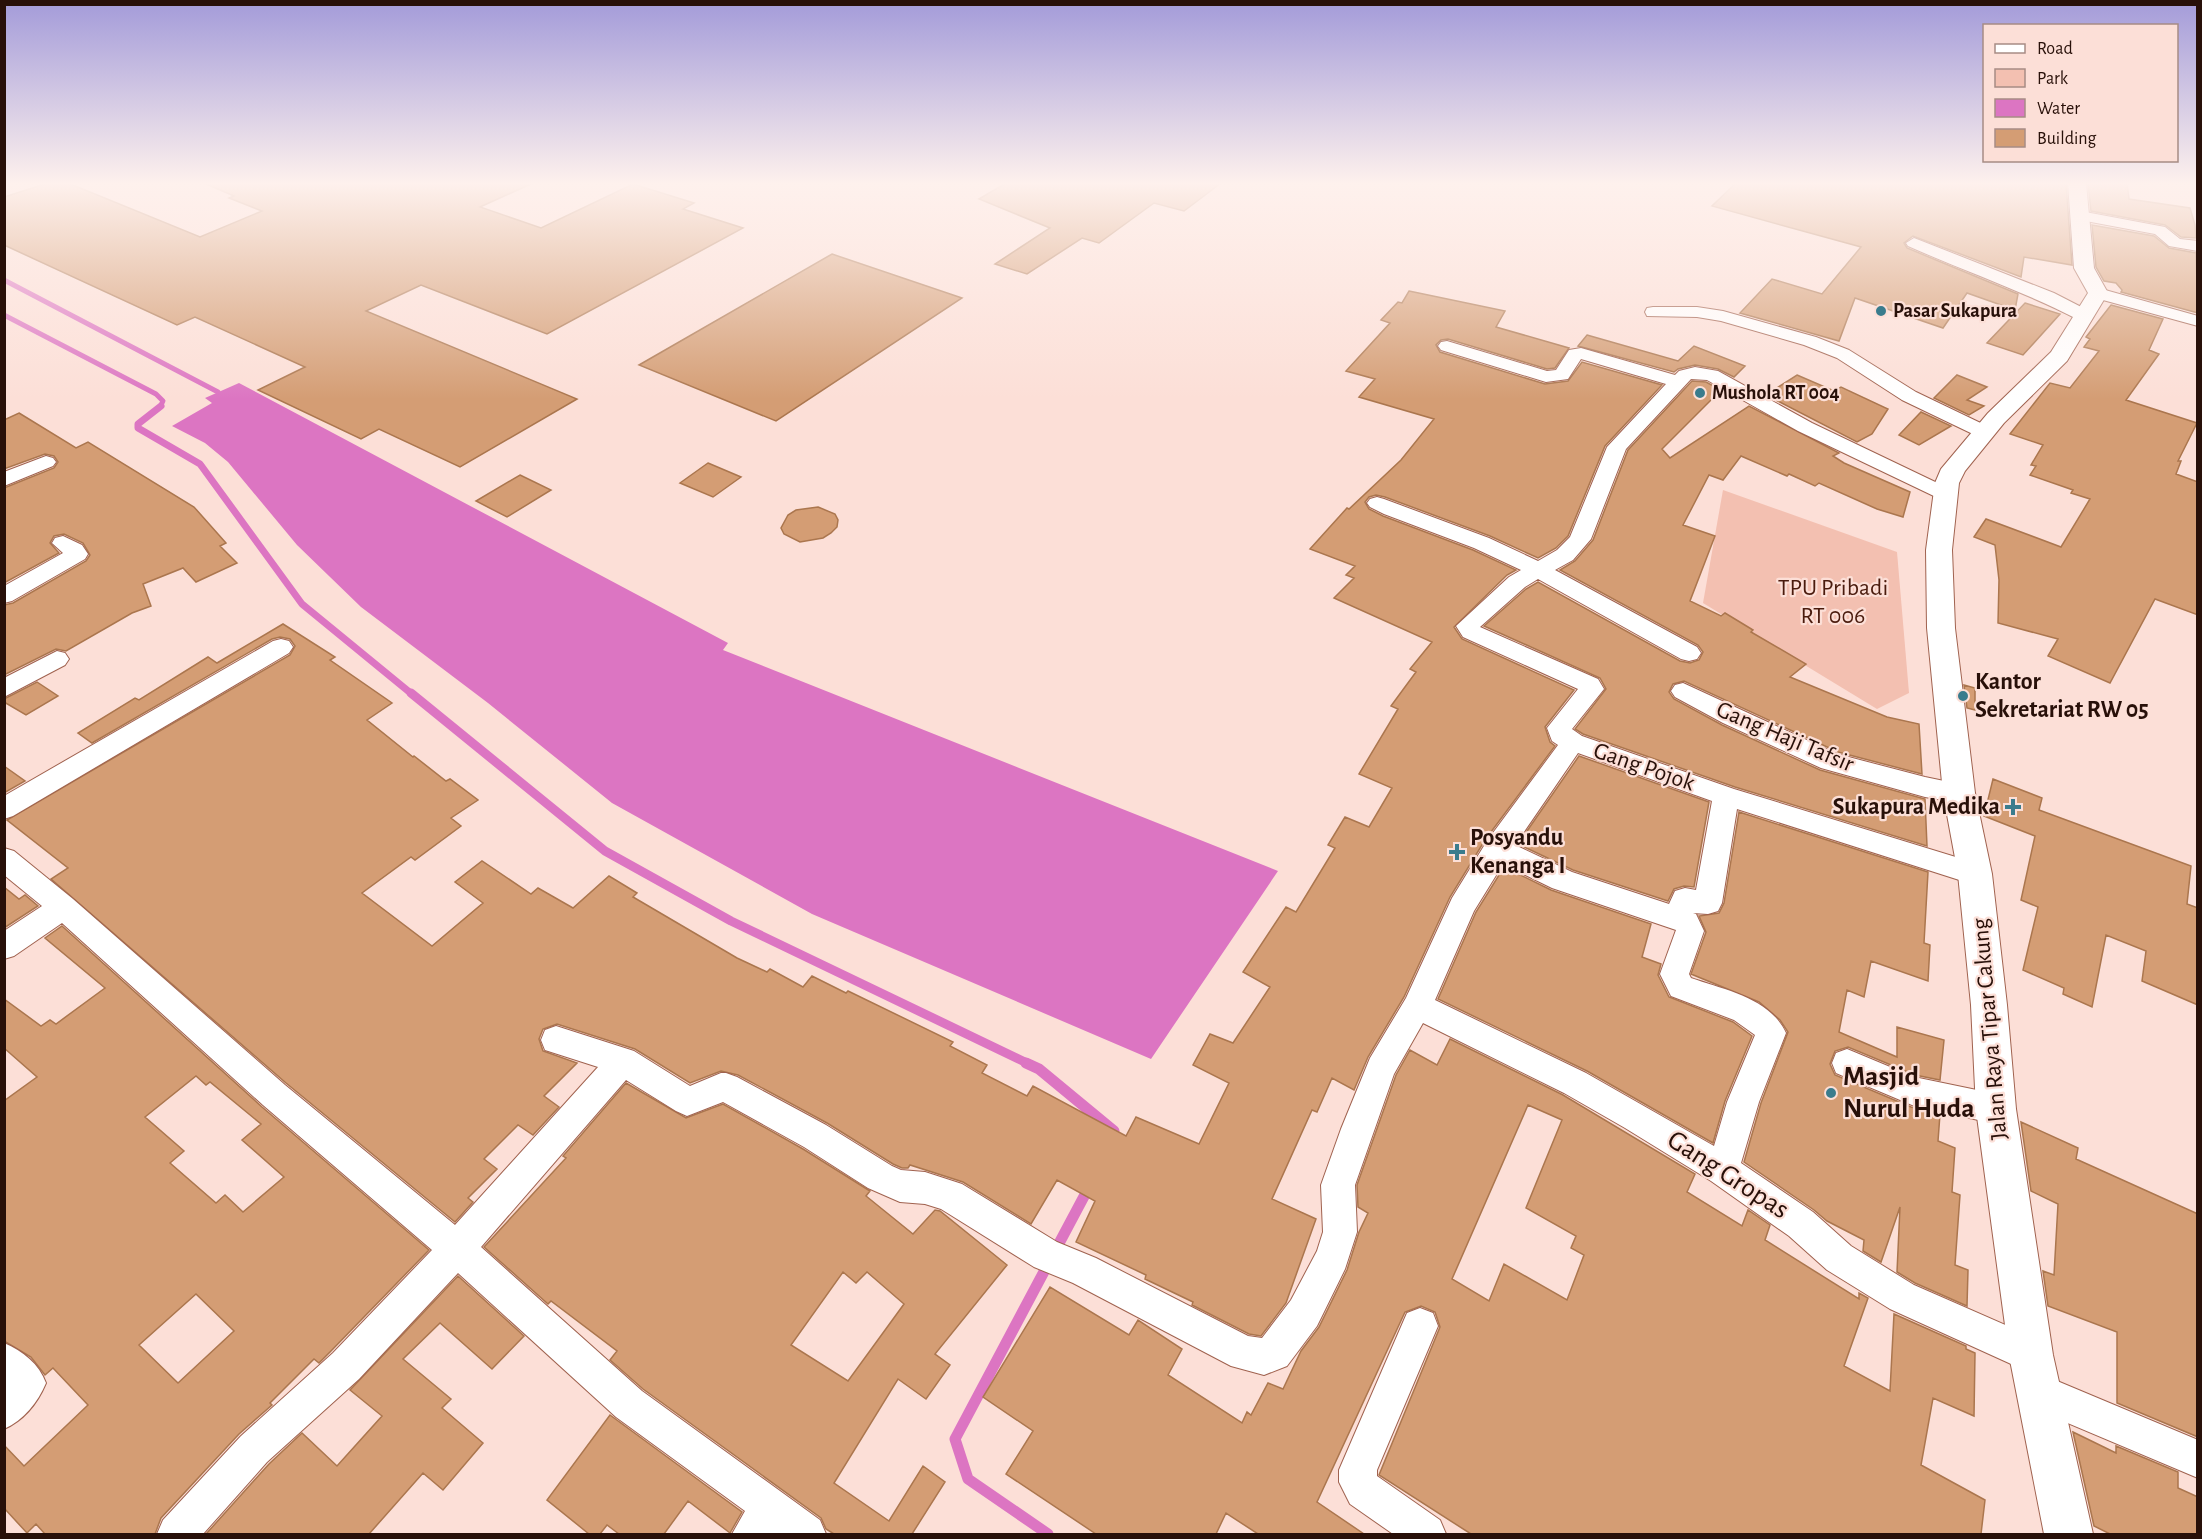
<svg xmlns="http://www.w3.org/2000/svg" width="2202" height="1539" font-family="'Alegreya Sans',sans-serif">
<style>
.green{fill:#f3c0b1}
.water{fill:#dc75c2}
.lines{fill:none;stroke-linecap:round;stroke-linejoin:round}
.stream-far3{stroke:#dc75c2;stroke-width:5}
.stream-far2{stroke:#dc75c2;stroke-width:7}
.stream-far1{stroke:#dc75c2;stroke-width:9}
.stream{stroke:#dc75c2;stroke-width:11}
.building{fill:#d49d74;stroke:#ab764e;stroke-width:1.5;fill-rule:evenodd}
.minor-casing{stroke:#a0624f;stroke-width:2}
.tertiary-casing{stroke:#a0624f;stroke-width:2}
.minor{fill:#fff;fill-rule:evenodd}
.tertiary{fill:#fff;fill-rule:evenodd}
.poi-dot{fill:#3a7c8d;stroke:#fcdfd7;stroke-width:2}
.labels{text-anchor:middle;dominant-baseline:central;stroke-width:4.5;stroke-linejoin:round;paint-order:stroke}
.far-poi-label{font-size:20px;font-weight:bold;fill:#281009;stroke:#fcdfd7;text-anchor:start}
.park-label{font-size:24px;fill:#4a1b0d;stroke:#fcdfd7}
.poi-label{font-size:24px;font-weight:bold;fill:#281009;stroke:#fcdfd7;text-anchor:start}
.street-label{font-size:24px;fill:#281009;stroke:#fcdfd7}
.near-poi-label{font-size:28px;font-weight:bold;fill:#281009;stroke:#fcdfd7;text-anchor:start}
.near-street-label{font-size:28px;fill:#281009;stroke:#fcdfd7}
</style>
<rect width="100%" height="100%" fill="#fcdfd7"/>
<path class="green" d="M1723,490L1897,552L1909,693L1877,709L1703,603Z"/>
<path class="water" d="M239,383L728,643L723,650L1278,871L1151,1059L812,914L612,803L488,703L361,607L297,545L228,462L205,443L172,426L212,403L205,398Z"/>
<g class="lines">
<path class="stream-far3" d="M4,280L218,392
M4,315L156,394L163,401L160,407"/>
<path class="stream-far2" d="M161,406L138,424V428L200,464L302,604L413,695"/>
<path class="stream-far1" d="M411,693L605,851L731,921L1029,1064"/>
<path class="stream" d="M1026,1063L1039,1069L1114,1131
M1048,1534L968,1479L955,1439L1089,1187"/>
</g>
<path class="building" d="M48,183H68L200,237L262,211L229,198L234,196L204,183H533L480,207L541,228L633,184L694,203L683,209L743,228L547,334L421,285L366,311L577,399L460,467L379,429L361,439L258,390L305,367L195,317L177,325L4,245V197Z
M1006,183H1221L1184,211L1154,203L1099,243L1082,238L1027,274L995,264L1050,228L979,199Z
M1736,183H2066L2072,265L2024,257L2021,277L1913,236L1904,243L1907,248L2018,294L2015,310L1967,293L1943,328L1855,298L1839,341L1740,313L1772,279L1822,294L1861,247L1712,206Z
M2088,183H2127L2129,199L2190,208L2195,225L2196,238L2181,237L2165,225L2091,211Z
M2092,225L2154,236L2169,248L2196,253L2198,313L2121,292L2122,290L2116,283L2104,281L2096,267Z
M832,254L962,298L776,421L639,365Z
M1409,291L1505,311L1496,327L1569,348L1555,368L1547,369L1448,339L1441,340L1436,345L1440,352L1545,384L1568,381L1582,362L1662,385L1605,446L1568,536L1556,548L1538,558L1490,536L1385,497L1376,495L1369,497L1365,502L1369,509L1383,516L1473,550L1516,570L1507,575L1454,627L1462,639L1574,690L1545,727L1550,742L1555,746L1485,840L1450,897L1404,997L1368,1057L1354,1090L1332,1078L1317,1112L1312,1110L1272,1199L1316,1219L1286,1303L1261,1336L1249,1334L1192,1305L1193,1302L1145,1279L1146,1275L1076,1242L1095,1201L1057,1180L1031,1224L963,1182L910,1165L908,1168H902L893,1164L827,1123L738,1075L721,1071L690,1083L635,1049L557,1024L543,1029L539,1039L543,1051L577,1063L544,1096L559,1107L533,1135L518,1125L484,1159L497,1169L468,1198L473,1202L455,1222L286,1083L51,879L68,868L7,820L290,655L295,646L290,639L280,637L272,639L92,743L78,733L135,698L139,700L208,657L217,663L283,624L335,657L330,660L392,703L367,720L413,757L414,756L446,781L450,779L478,800L451,818L461,826L415,860L411,857L362,893L432,946L483,903L455,882L482,861L531,894L538,888L573,908L609,876L637,893L633,897L737,958L767,972L770,969L803,987L812,976L846,993L848,991L953,1042L950,1046L987,1065L982,1073L1027,1096L1033,1086L1126,1136L1136,1117L1199,1144L1229,1083L1193,1065L1210,1034L1233,1043L1270,987L1243,972L1286,907L1296,912L1335,848L1328,845L1345,817L1369,827L1392,788L1359,774L1398,709L1391,706L1416,672L1410,669L1432,642L1334,598L1354,578L1346,575L1355,566L1310,549L1347,508L1349,509L1401,460L1434,419L1359,397L1375,379L1346,371L1390,323L1381,320L1398,302L1402,303Z
M2025,303L2060,314L2023,355L1987,343Z
M2111,305L2163,319L2149,350L2159,354L2126,400L2197,423L2178,461H2181L2176,474L2198,482V615L2155,599L2110,683L2048,656L2058,639L1998,623L1999,580L1995,545L1974,537L1986,519L2061,547L2090,499L2071,493L2073,490L2030,475L2036,466L2031,465L2043,445L2010,434L2050,383L2070,388L2099,351L2084,347L2090,339L2086,337Z
M1587,335L1678,361L1694,346L1745,366L1734,377L1718,369L1695,365L1678,369L1674,372L1578,346Z
M1797,375L1834,391L1841,387L1888,409L1872,434L1857,442L1766,395Z
M1957,375L1987,387L1967,400L1984,406L1969,415L1934,398Z
M1692,381L1706,382L1721,390L1662,449L1670,458L1749,406L1839,453L1833,456L1844,463L1910,492L1903,517L1877,509L1819,483L1815,486L1789,474L1787,476L1741,456L1723,480L1709,475L1683,525L1715,536L1690,601L1721,616L1725,613L1753,630L1751,632L1806,664L1790,677L1887,717L1919,724L1922,774L1838,752L1684,681L1673,684L1669,692L1674,699L1722,725L1820,770L1925,799L1927,846L1735,787L1583,734L1575,729L1606,689L1600,678L1484,626L1526,589L1538,582L1680,661L1690,663L1699,660L1703,652L1698,645L1560,570L1575,561L1593,540L1628,450Z
M1921,412L1951,426L1919,445L1899,435Z
M19,413L76,448L88,442L194,507L226,543L220,546L237,563L196,582L183,568L143,584L151,606L132,613L66,651L56,649L4,675V605L13,603L86,561L90,555L83,543L64,534L54,536L50,543L59,553L4,583V488L54,468L58,462L54,456L45,454L4,469V420Z
M708,463L741,477L713,497L680,483Z
M520,475L551,490L507,517L476,501Z
M818,507L835,514L838,520L837,527L831,533L823,538L800,542L784,534L781,528L788,515L796,510Z
M37,682L58,696L26,715L4,702V699Z
M1964,685L1975,688V710L1967,708Z
M1579,756L1709,802L1694,887L1684,886L1674,889L1668,901L1573,870L1518,844Z
M4,766L25,781L4,793Z
M1993,779L2042,798L2039,810L2191,866L2187,904L2198,908V1005L2142,981L2146,951L2106,935L2092,1007L2063,994L2064,988L2023,970L2038,907L2021,900L2035,836L1984,816Z
M1739,812L1928,872L1924,943L1930,945L1928,981L1871,961L1864,997L1847,990L1839,1032L1897,1057V1027L1944,1040L1940,1080L1915,1075L1848,1047L1835,1051L1830,1064L1835,1075L1911,1107L1940,1114L1938,1141L1955,1148L1952,1192L1960,1195L1955,1265L1968,1270L1967,1306L1915,1283L1897,1272L1900,1207L1881,1262L1863,1251L1864,1240L1827,1221L1814,1210L1744,1162L1761,1103L1788,1032L1780,1020L1759,1002L1691,974L1706,932L1699,916L1719,913L1724,903Z
M1504,867L1551,890L1651,924L1642,957L1661,964L1658,975L1669,997L1733,1022L1752,1036L1725,1101L1713,1143L1587,1071L1438,999L1476,912Z
M4,887L19,899L25,895L38,906L4,928Z
M62,926L262,1107L429,1250L331,1351L319,1363L314,1359L270,1403L272,1405L239,1434L161,1518L155,1534H45L36,1524L27,1533L4,1508V1445L24,1466L88,1405L53,1368L45,1375L31,1357L4,1341V1101L37,1077L4,1048V999L41,1026L50,1020L56,1024L105,988L45,938ZM196,1076L206,1085L210,1082L261,1124L242,1140L284,1177L243,1212L225,1195L216,1203L170,1163L184,1151L145,1117ZM196,1294L234,1331L178,1383L139,1345Z
M1450,1039L1563,1095L1695,1174L1687,1192L1742,1226L1748,1210L1770,1225L1765,1240L1859,1299V1293L1868,1298L1844,1366L1890,1391L1894,1314L1966,1346V1349L1975,1353L1974,1416L1933,1398L1921,1465L1985,1500L1981,1534H1471L1379,1475L1440,1327L1435,1312L1421,1306L1405,1312L1317,1502L1364,1534H1258L1226,1513L1216,1534H1096L1006,1474L1033,1431L983,1397L1050,1287L1129,1335L1138,1320L1182,1349L1168,1375L1242,1423L1247,1412L1251,1415L1268,1383L1283,1389L1301,1351L1319,1327L1347,1270L1359,1232L1368,1213L1358,1207L1357,1185L1396,1075L1410,1050L1437,1065ZM1528,1105L1562,1120L1526,1208L1576,1236L1571,1248L1584,1255L1567,1300L1504,1264L1489,1301L1452,1279Z
M626,1083L686,1118L723,1104L803,1149L870,1191L866,1196L913,1234L935,1210L940,1211L1007,1265L935,1354L950,1365L926,1399L898,1379L834,1483L889,1521L923,1466L945,1482L912,1534H834L826,1529L821,1518L643,1389L610,1360L617,1351L551,1301L548,1304L484,1247L566,1158L563,1156ZM843,1272L856,1283L867,1272L904,1304L848,1381L791,1345Z
M2021,1122L2078,1148L2076,1159L2198,1214V1437L2117,1403V1332L2048,1306L2043,1271L2054,1275L2058,1204L2031,1191Z
M458,1276L524,1336L492,1369L440,1323L403,1359L451,1399L442,1408L483,1443L443,1490L423,1473L369,1534H206L269,1464L302,1433L337,1466L382,1416L350,1390Z
M610,1415L742,1512L730,1533L688,1501L664,1534H619L607,1525L600,1534H589L547,1500Z
M2073,1432L2116,1453V1446L2178,1472V1488L2198,1497V1534H2110L2094,1526Z"/>
<g class="lines">
<defs>
<path id="minor" d="M2080,211L2165,227L2180,239L2198,241V251L2169,246L2155,234L2075,219L2072,216Z
M1914,238L2054,293L2089,311L2092,315L2089,319H2077C2023,291 1964,271 1908,246L1906,243Z
M2098,288L2198,316V326L2092,297L2090,293L2092,289Z
M1653,307H1697L1723,311L1816,337L1849,350L1916,392L1991,428L1994,432L1991,436H1977L1902,400L1837,358L1804,345L1721,321L1697,317L1647,316L1645,312L1647,308Z
M1447,341L1547,371L1556,370L1569,350L1581,348L1675,375L1679,371L1695,367L1718,371L1812,423L1952,490L1955,494L1952,498H1938L1798,431L1707,380L1691,379L1626,449L1591,539L1573,560L1555,570L1697,647L1701,653L1697,659L1689,661L1681,659L1538,579L1525,587L1480,627L1598,679L1604,689L1572,729L1582,736L1734,789L1985,866L1989,874L1985,882L1975,885L1737,809L1722,903L1718,911L1708,914L1693,913L1696,914L1704,931L1689,974L1691,978C1725,990 1770,998 1786,1033L1759,1102L1741,1163L1813,1212L1851,1246L1914,1285L2044,1342L2049,1355L2044,1368L2031,1373L1890,1309L1827,1270L1789,1236L1711,1181L1625,1128L1564,1093L1423,1023L1394,1074L1355,1185L1357,1232L1345,1269L1317,1326L1287,1366L1264,1375L1231,1366L1073,1283L1034,1267L941,1209L925,1204L900,1202L868,1188L804,1147L723,1102L687,1116L676,1111L626,1080L481,1247L642,1391L820,1520L826,1534H732L745,1511L616,1417L458,1273L359,1379L267,1462L203,1534H157L163,1520L241,1436L333,1353L432,1250L263,1105L62,923L14,956L4,959V931L42,906L4,875V848L14,851L73,899L285,1085L455,1225L598,1067L545,1050L541,1040L545,1030L556,1026L634,1051L690,1086L721,1073H726L737,1077L826,1125L892,1166L901,1170L925,1172L962,1184L1057,1242L1096,1258L1248,1336L1262,1338L1291,1300L1317,1251L1323,1232L1321,1185L1341,1129L1370,1058L1406,998L1452,898L1487,841L1558,745L1552,741L1547,728L1578,689L1463,637L1456,626L1509,577L1521,570L1474,548L1384,514L1370,507L1367,503L1370,499L1377,497L1384,499L1489,538L1538,561L1557,550L1570,537L1607,447L1666,384L1581,359L1568,379L1546,382L1441,350L1438,346L1441,342ZM1578,753L1712,801L1696,890L1685,888L1675,891L1669,904L1572,872L1515,845ZM1503,864L1552,888L1676,930L1660,974L1671,996L1734,1020L1755,1035L1727,1102L1714,1146L1586,1073L1435,1000L1474,911Z
M46,456L53,458L56,462L53,466L4,486V472Z
M63,536L82,545L88,554L85,559L12,601L4,603V586L63,553L52,543L55,538Z
M281,639L289,641L293,647L289,653L13,816L4,819V796L273,641Z
M57,651L65,653L69,659L65,665L4,697V678Z
M1683,683L1837,754L1925,777L1968,786L1972,793L1968,800L1959,803L1925,797L1821,768L1723,723L1675,697L1671,691L1675,685Z
M1847,1049L1914,1077L1996,1094L2007,1099L2012,1109L2007,1119L1996,1124L1912,1105L1836,1073L1832,1063L1836,1053Z
M1420,1308L1433,1313L1438,1326L1377,1470V1476L1440,1520L1446,1534H1393L1350,1504L1339,1482V1470L1407,1313Z
M4,1343C23,1351 39,1364 46,1383C38,1402 24,1420 4,1429Z
M2038,1373L2198,1440V1478L2025,1405L2019,1392L2025,1379Z"/>
<path id="tertiary" d="M2068,183H2086L2094,268L2108,293L2067,361L2004,423L1965,471L1959,483L1952,550L1955,628L1975,793L1992,874L2007,1005L2016,1109L2053,1355L2093,1534H2044L2009,1355L1976,1109L1971,1005L1958,874L1943,793L1927,628L1926,550L1935,483L1941,469L1988,413L2051,352L2088,293L2074,268Z"/>
</defs>
<use href="#minor" class="minor-casing"/>
<use href="#tertiary" class="tertiary-casing"/>
<use href="#minor" class="minor"/>
<use href="#tertiary" class="tertiary"/>
</g>
<linearGradient id="sky" x2="0" y2="1"><stop stop-color="#a39bd9"/><stop offset="0.46" stop-color="#fef1ed"/><stop offset="1" stop-color="#fef1ed" stop-opacity="0"/></linearGradient>
<rect width="2202" height="399" fill="url(#sky)"/>
<g class="poi-dot">
<circle cx="1881" cy="311" r="6"/>
<circle cx="1700" cy="393" r="6"/>
<circle cx="1963" cy="696" r="6"/>
<path d="M2010 798h6v6h6v6h-6v6h-6v-6h-6v-6h6z"/>
<path d="M1454 843h6v6h6v6h-6v6h-6v-6h-6v-6h6z"/>
<circle cx="1831" cy="1093" r="6"/>
</g>
<g class="labels">
<g class="far-poi-label">
<text x="1893" y="311">Pasar Sukapura</text>
<text x="1712" y="393">Mushola RT 004</text>
</g>
<g class="park-label">
<text x="1833" y="588">TPU Pribadi<tspan x="1833" dy="28">RT 006</tspan></text>
</g>
<g class="poi-label">
<text x="1975" y="682">Kantor<tspan x="1975" dy="28">Sekretariat RW 05</tspan></text>
<text x="2000" y="807" text-anchor="end">Sukapura Medika</text>
<text x="1470" y="838">Posyandu<tspan x="1470" dy="28">Kenanga I</tspan></text>
</g>
<g class="street-label">
<text transform="translate(1785 737) rotate(23)">Gang Haji Tafsir</text>
<text transform="translate(1644 767) rotate(19)">Gang Pojok</text>
<text transform="translate(1990 1029) rotate(-95)">Jalan Raya Tipar Cakung</text>
</g>
<g class="near-poi-label">
<text x="1843" y="1077">Masjid<tspan x="1843" dy="32">Nurul Huda</tspan></text>
</g>
<g class="near-street-label">
<text transform="translate(1728 1175) rotate(33)">Gang Gropas</text>
</g>
</g>
<rect width="2202" height="1539" fill="none" stroke="#281009" stroke-width="12"/>
<rect x="1983" y="24" width="195" height="138" fill="#fcdfd7" stroke="#a78c85" stroke-width="1.5"/>
<rect x="1995" y="44" width="30" height="9" fill="#ffffff" stroke="#a78c85" stroke-width="1.5"/>
<text x="2037" y="54" font-size="18" fill="#281009">Road</text>
<rect x="1995" y="69" width="30" height="18" fill="#f3c0b1" stroke="#a78c85" stroke-width="1.5"/>
<text x="2037" y="84" font-size="18" fill="#281009">Park</text>
<rect x="1995" y="99" width="30" height="18" fill="#dc75c2" stroke="#a78c85" stroke-width="1.5"/>
<text x="2037" y="114" font-size="18" fill="#281009">Water</text>
<rect x="1995" y="129" width="30" height="18" fill="#d49d74" stroke="#a78c85" stroke-width="1.5"/>
<text x="2037" y="144" font-size="18" fill="#281009">Building</text>
</svg>
